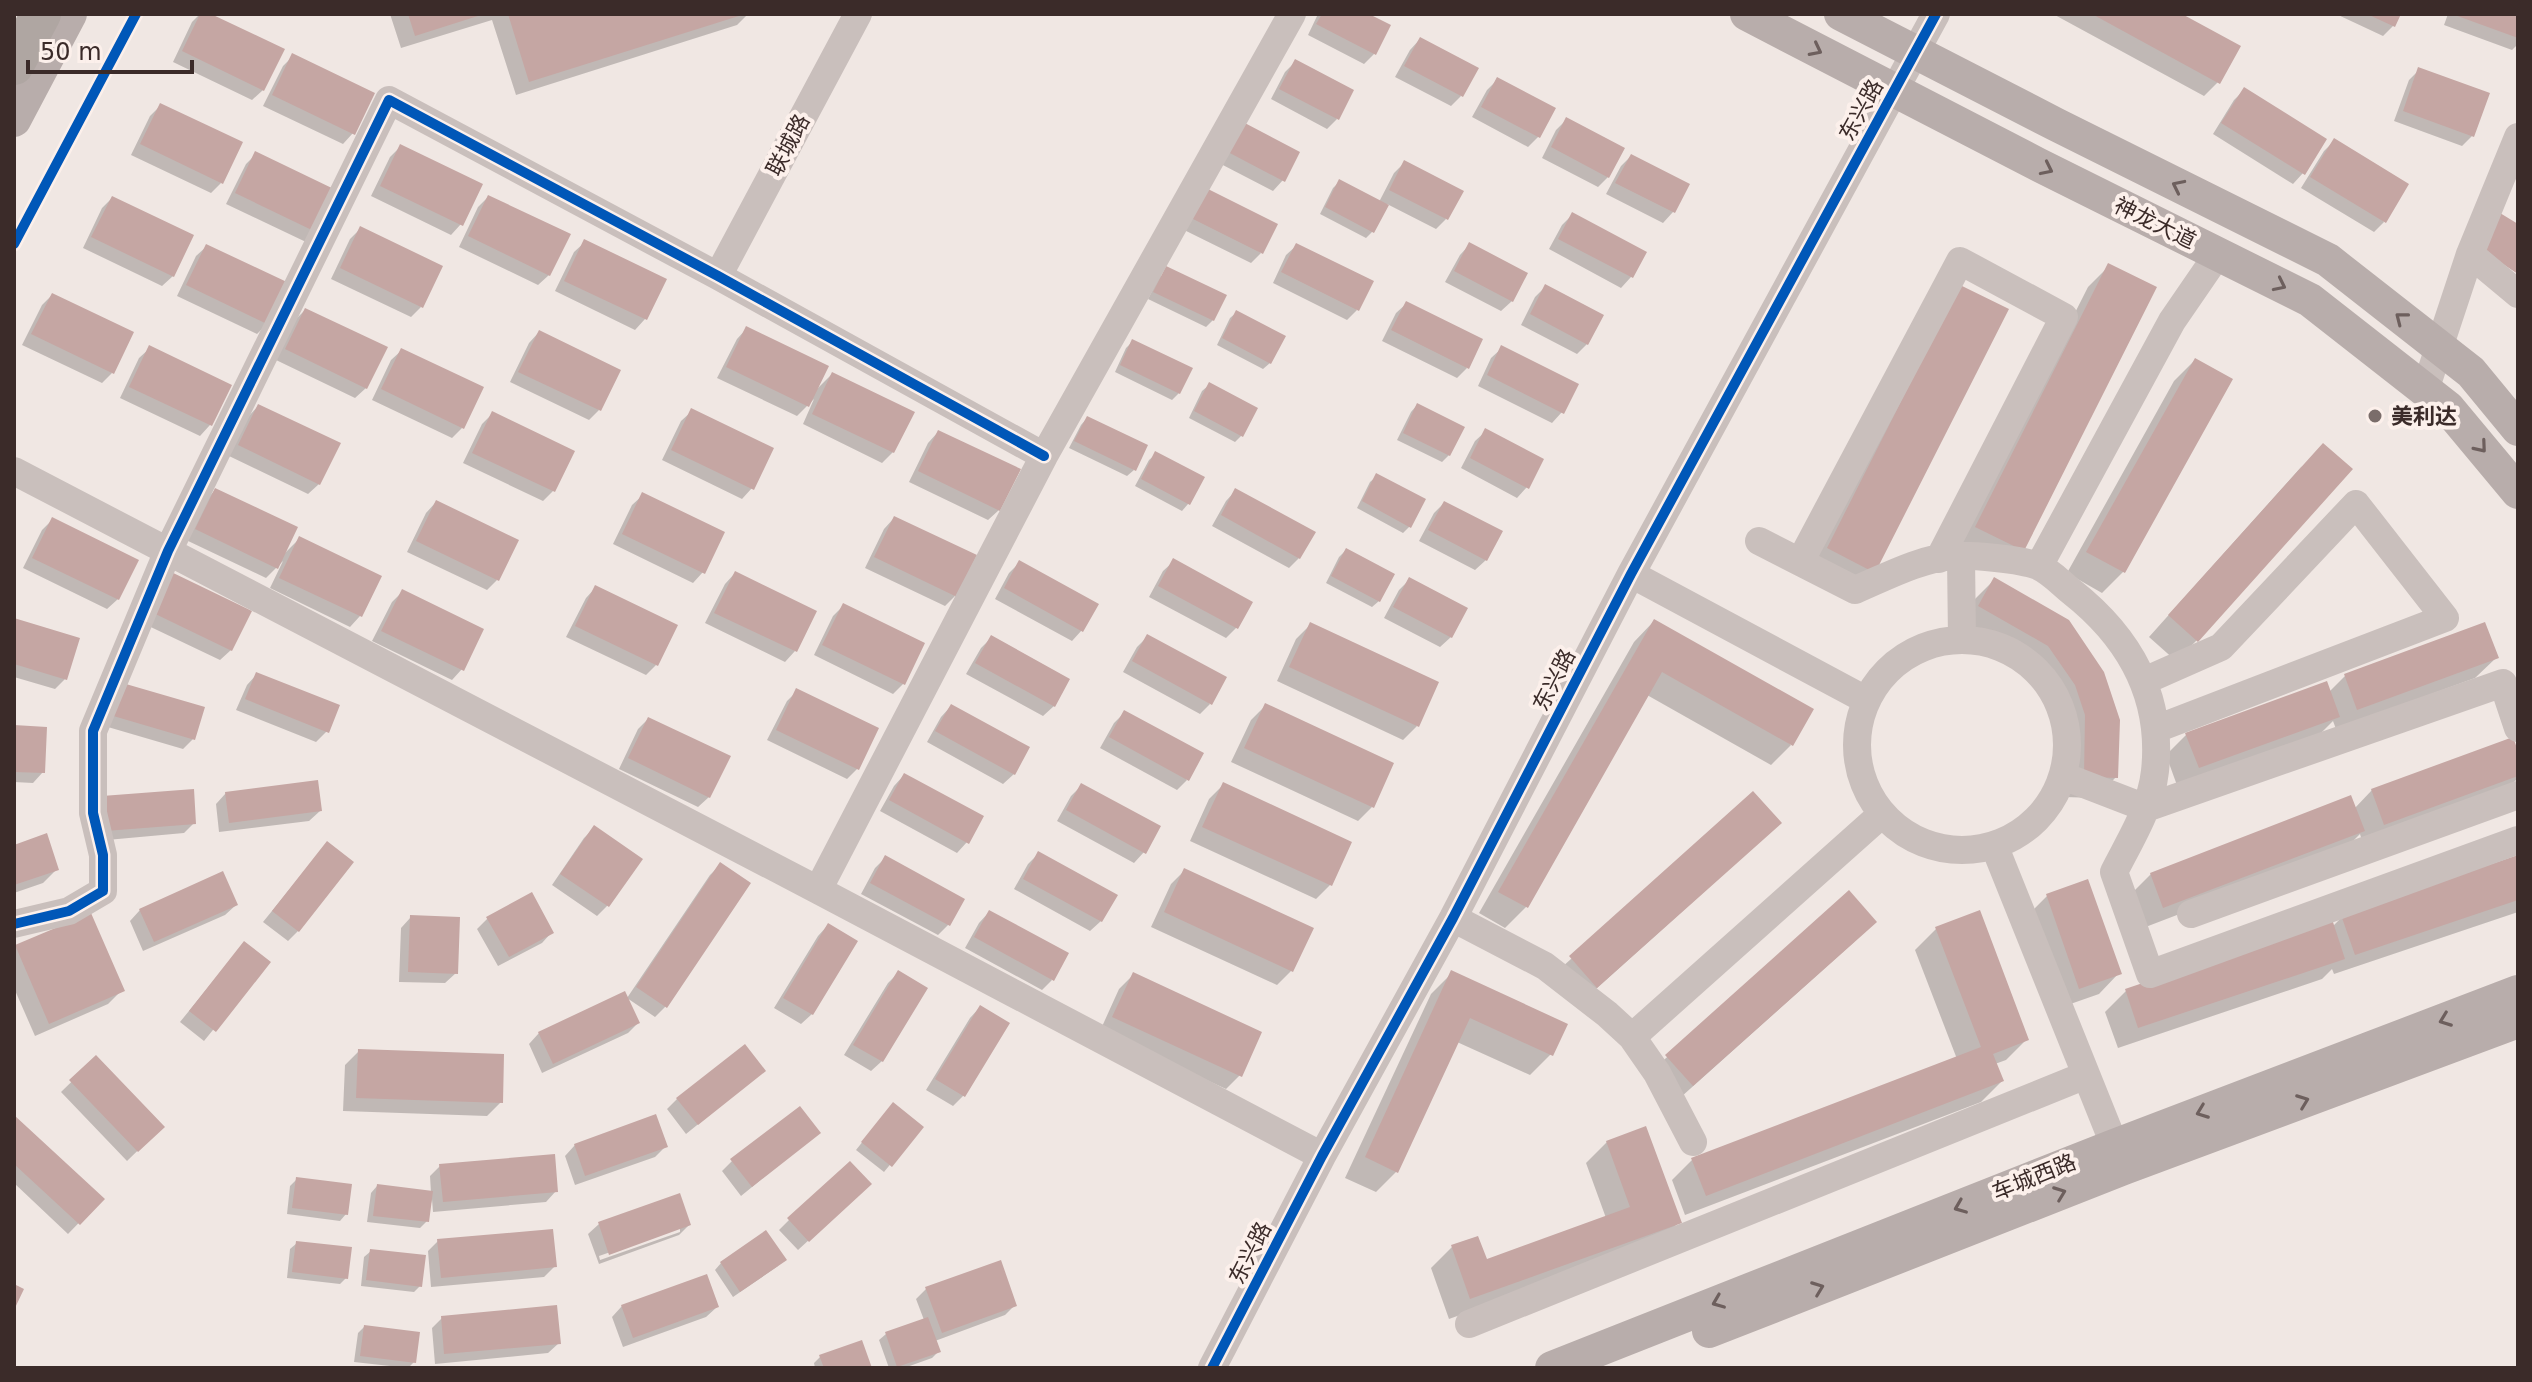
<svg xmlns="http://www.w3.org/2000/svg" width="2532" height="1382" font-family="'DejaVu Sans','Noto Sans SC',sans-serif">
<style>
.shadow{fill:#0003;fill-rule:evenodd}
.building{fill:#c5a6a3}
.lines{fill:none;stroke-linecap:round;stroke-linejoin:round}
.minor{stroke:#c9bfbc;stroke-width:28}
.major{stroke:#b8adab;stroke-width:34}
.highway{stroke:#afa6a2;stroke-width:40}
.cycleway-casing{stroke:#fcf0eb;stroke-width:15}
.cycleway{stroke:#0057b8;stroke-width:10}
.oneway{stroke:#6d5f5d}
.poi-dot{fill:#7a6d6a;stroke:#fcf0eb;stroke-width:3}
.labels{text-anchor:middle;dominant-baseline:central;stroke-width:8;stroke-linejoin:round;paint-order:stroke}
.street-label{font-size:22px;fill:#3b2b29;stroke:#fcf0eb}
.poi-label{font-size:22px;font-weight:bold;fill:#3b2b29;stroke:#fcf0eb;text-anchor:start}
</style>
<rect width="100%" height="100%" fill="#f0e7e3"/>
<path class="shadow" d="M200,14H206L263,90L252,100L173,62L192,22Z
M390,14H748L737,25L516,95L492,20L401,48Z
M1318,14H1365L1374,54L1364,64L1308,35Z
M2053,14H2178L2218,82L2204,96Z
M2336,14H2399L2393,26L2383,36Z
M2448,14H2518V44L2512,50L2444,25Z
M1420,39L1461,96L1451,106L1395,77L1410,50Z
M293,56L353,133L343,144L263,106L283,66Z
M1295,62L1337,119L1327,129L1271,99L1285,72Z
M2419,70L2472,136L2462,146L2394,121L2409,80Z
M1497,80L1539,136L1528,147L1472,117L1487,90Z
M2244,90L2303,173L2293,184L2213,134L2234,100Z
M161,105L221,183L211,193L131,155L150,116Z
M1566,120L1608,177L1598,187L1542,158L1556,130Z
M1231,134L1283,180L1273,191L1217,162Z
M2334,141L2384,222L2374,232L2301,188L2324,151Z
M400,147L461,224L451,235L371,196L390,157Z
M256,154L336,192L306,242L226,204L246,164Z
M1631,156L1687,185L1673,212L1663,223L1606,194L1621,166Z
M1405,162L1446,219L1436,229L1387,204L1372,232L1366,238L1320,214L1333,188L1340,181L1379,202L1394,173Z
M488,197L549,275L538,285L459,247L478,207Z
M112,198L173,276L162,286L83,248L102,208Z
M1190,198L1261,253L1251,263L1176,226Z
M1572,215L1644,253L1631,277L1621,288L1549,249L1562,225Z
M360,229L421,307L411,317L331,279L350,239Z
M585,242L664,280L645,319L635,330L555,291L574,252Z
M1470,244L1512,301L1501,311L1445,282L1460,255Z
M1297,245L1357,310L1347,320L1273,283L1286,255Z
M207,246L267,324L257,334L177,296L196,256Z
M2109,266L2022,550L1956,548L2088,287Z
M1160,275L1213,320L1206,327L1148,299Z
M1545,287L1587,344L1577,354L1521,325L1535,297Z
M52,295L112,373L102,383L22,345L42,305Z
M1407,303L1467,368L1457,378L1382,341L1396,313Z
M1940,308L1873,572L1853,592L1807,570Z
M305,310L366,388L355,398L276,360L295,320Z
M1237,312L1270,363L1263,369L1217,345L1230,318Z
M747,328L815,391L832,374L893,452L882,463L803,424L814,399L797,416L717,378L737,339Z
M539,332L599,410L589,420L510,382L529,343Z
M1133,341L1179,393L1172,400L1115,372L1126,348Z
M150,348L229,386L210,425L200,436L120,398L139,358Z
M1502,348L1562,412L1552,423L1478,386L1491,358Z
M402,350L462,428L452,438L372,400L391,360Z
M2195,360L2231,380L2123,572L2102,593L2067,573L2174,381Z
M1209,385L1242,435L1235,442L1189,418L1202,391Z
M1417,405L1449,455L1442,462L1397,440L1411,412Z
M258,406L319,484L308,494L229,456L248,417Z
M692,411L752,488L742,499L662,460L681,421Z
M493,413L572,452L553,491L543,501L463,463L482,424Z
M1087,418L1134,470L1127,476L1069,448L1081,425Z
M1486,431L1527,487L1517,498L1461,468L1475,441Z
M938,432L999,510L988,520L909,482L928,443Z
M1156,454L1202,478L1188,504L1182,511L1135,486L1149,460Z
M2302,466L2197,640L2176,661L2149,637Z
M1377,476L1410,526L1403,533L1357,508L1370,482Z
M215,490L283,555L300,538L379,577L360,616L350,627L270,588L283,561L266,578L186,540L205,501Z
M1236,490L1299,558L1289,568L1212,526L1226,501Z
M643,495L703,572L693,583L613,544L632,505Z
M436,502L497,580L487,590L407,552L426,513Z
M1444,503L1486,560L1475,570L1419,541L1434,513Z
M894,518L955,596L945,606L865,568L884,529Z
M52,520L118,599L107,609L23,568L42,530Z
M1346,550L1379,601L1372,607L1326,583L1339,557Z
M1174,561L1250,603L1236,628L1226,638L1149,597L1163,571Z
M1019,563L1082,630L1072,641L995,599L1009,573Z
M735,573L795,651L785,662L705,623L725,584Z
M1409,580L1451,637L1440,647L1384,618L1399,590Z
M1994,580L2102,673L2116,777L2096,798L2064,797L2065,737L2054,706L2028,666L1958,627L1973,601Z
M155,581L231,650L220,660L136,620Z
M596,587L656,665L646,675L566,637L586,598Z
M402,592L462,669L452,680L372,641L392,602Z
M843,606L904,683L893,694L814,655L833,616Z
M14,620L65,679L55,689L14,677Z
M1654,621L1791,745L1771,765L1647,695L1526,907L1505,928L1479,913L1634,642Z
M1310,625L1417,726L1403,740L1277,681L1296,639Z
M1148,636L1210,704L1200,714L1123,672L1137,647Z
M991,638L1054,706L1043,716L966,674L981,648Z
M2496,658L2475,678L2336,729L2333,721L2317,737L2178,788L2166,755L2187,734L2329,692L2345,676Z
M257,674L327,731L316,742L236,710L247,685Z
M797,691L858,768L847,779L767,740L787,701Z
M109,694L193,739L183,749L101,725Z
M951,706L1014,774L1003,784L927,742L941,717Z
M1265,706L1372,807L1358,821L1231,762L1251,720Z
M1125,712L1187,780L1177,790L1100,748L1114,723Z
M648,719L709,797L698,807L619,769L638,729Z
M14,727L43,772L33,783L14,782Z
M2518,757V778L2503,793L2363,844L2360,834L2342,852L2143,928L2130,895L2151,874L2354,809L2372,790Z
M904,775L967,842L957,853L880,811L894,786Z
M1082,785L1144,852L1134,863L1057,821L1071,796Z
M1223,785L1350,843L1330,885L1316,899L1190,841L1209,799Z
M226,793L320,811L309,821L219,832L216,804Z
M1753,794L1758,843L1576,1007L1550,978Z
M93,809L194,823L184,833L96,841Z
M594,828L640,860L607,906L597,916L552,885L584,838Z
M327,843L298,931L288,941L263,922Z
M14,847L57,869L43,883L14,893Z
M1038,854L1101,921L1090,931L1014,889L1028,864Z
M2518,857V912L2334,974L2332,969L2322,979L2118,1048L2105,1012L2126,991L2332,927L2342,917Z
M885,858L962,900L948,925L938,935L861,894L875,868Z
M720,865L665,1007L655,1017L627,998L710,875Z
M1185,870L1311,929L1291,971L1277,985L1151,927L1171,884Z
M1849,893L1854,942L1671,1106L1645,1077Z
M2047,896L2119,973L2099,994L2059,1008L2026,917Z
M236,905L225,915L143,951L130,921L140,910Z
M989,912L1052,980L1042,990L965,948L979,923Z
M411,917L456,973L445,983L399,982L401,928Z
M488,918L552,932L542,943L498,966L477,929Z
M828,925L812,1014L801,1024L774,1008L818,936Z
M1936,929L2027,1039L2006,1060L1995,1064L2002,1081L1981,1102L1685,1215L1672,1180L1692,1160L1957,1059L1915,950Z
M244,943L268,962L204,1041L180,1022Z
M16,947L122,990L108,1004L35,1036L14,988V949Z
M899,972L882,1061L871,1071L844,1055L888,983Z
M1452,973L1551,1054L1530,1075L1457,1042L1396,1172L1376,1192L1345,1178L1431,994Z
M1133,975L1240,1075L1226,1089L1100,1031L1119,989Z
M980,1007L1007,1023L963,1096L953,1106L926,1090L970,1018Z
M638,1023L628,1033L542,1073L529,1044L539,1033Z
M359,1051L501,1102L487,1116L343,1111L345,1065Z
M96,1058L162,1127L127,1161L61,1092Z
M764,1071L686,1134L667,1109L677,1099Z
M887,1111L921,1127L884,1172L856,1150Z
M14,1117L102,1199L68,1234L14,1183Z
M818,1133L741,1196L722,1171L732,1161Z
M1607,1142L1679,1222L1659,1243L1449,1319L1431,1268L1452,1247L1477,1238L1485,1262L1606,1218L1586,1163Z
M575,1145L665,1147L655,1157L575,1185L565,1156Z
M440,1166L556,1191L546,1202L433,1212L432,1199L427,1221L420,1228L367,1222L371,1193L377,1186L431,1193L430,1176Z
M297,1179L346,1214L340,1221L287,1214L290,1186Z
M859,1194L798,1250L779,1230L789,1220Z
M599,1224L689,1225L679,1235L599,1264L588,1234ZM680,1228V1232L600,1260L599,1256Z
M438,1241L555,1266L544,1277L431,1287L428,1251Z
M297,1243L346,1278L340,1284L287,1278L290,1249Z
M371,1251L420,1286L414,1292L361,1286L364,1257Z
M721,1263L778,1266L733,1297L715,1270Z
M926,1289L1015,1305L1005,1315L935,1341L938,1352L932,1358L904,1368H889L879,1340L886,1334L924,1320L916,1299Z
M622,1306L717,1307L706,1317L623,1347L612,1317Z
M442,1318L559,1343L548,1353L435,1364L432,1328Z
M364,1327L414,1362L408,1368L354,1362L358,1333Z
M820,1357L870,1368H815L814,1363Z"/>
<path class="building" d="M200,14H211L285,49L264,91L182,51Z
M408,14H481V15L415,36Z
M508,14H742V15L529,82Z
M1322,14H1369L1391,25L1376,55L1316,24Z
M2092,14H2182L2241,46L2220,84Z
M2367,14H2401L2395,27Z
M2452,14H2518V38Z
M1420,37L1479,68L1463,97L1404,66Z
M292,53L375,93L355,135L272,95Z
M1295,59L1354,90L1339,120L1279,89Z
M2418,67L2490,93L2474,137L2403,111Z
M1497,77L1556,108L1540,138L1481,107Z
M2244,87L2327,139L2305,175L2221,123Z
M160,103L243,142L223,184L140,144Z
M1566,117L1625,148L1609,178L1551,147Z
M1241,121L1300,152L1285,182L1226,151Z
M2334,138L2409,184L2386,223L2310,177Z
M400,144L483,184L463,226L380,186Z
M255,151L338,191L318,233L235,193Z
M1631,154L1690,184L1675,213L1615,183Z
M1404,160L1464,191L1448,220L1389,190Z
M1339,179L1389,205L1374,233L1325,207Z
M1200,185L1278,224L1263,254L1185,215Z
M488,195L571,234L550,276L468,236Z
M112,196L194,235L174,277L91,237Z
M1572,212L1647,252L1633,278L1558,239Z
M2500,213L2518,224V274L2477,247Z
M360,226L443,266L423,308L340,268Z
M584,239L667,279L647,320L564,281Z
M1469,242L1528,273L1513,302L1454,271Z
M1296,243L1374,281L1359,311L1281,272Z
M206,244L289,283L269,325L186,285Z
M2108,263L2157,287L2024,551L1975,527Z
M1166,266L1227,295L1214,321L1153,292Z
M1545,284L1604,315L1588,345L1530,314Z
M1960,285L2009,309L1875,573L1827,548Z
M52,293L134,332L114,374L31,334Z
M1406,301L1483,339L1469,369L1391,330Z
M305,308L388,347L367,389L285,349Z
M1236,310L1286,336L1271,364L1222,338Z
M746,326L829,366L809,407L726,367Z
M539,330L621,370L601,411L518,372Z
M1132,339L1193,368L1180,394L1120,365Z
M149,345L232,385L212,426L129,387Z
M1501,345L1579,384L1564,414L1487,375Z
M401,348L484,387L464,429L381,389Z
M2195,358L2233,379L2125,573L2086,552Z
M832,372L915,412L894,453L812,414Z
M1209,382L1258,408L1243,437L1194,411Z
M1417,403L1465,427L1450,456L1403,433Z
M258,404L341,443L320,485L238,445Z
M691,408L774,448L754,490L671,450Z
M492,411L575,451L555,492L472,453Z
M1087,416L1148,445L1136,471L1074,441Z
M1485,428L1544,459L1529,489L1470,458Z
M938,430L1021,469L1000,511L918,471Z
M2323,443L2353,469L2198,642L2168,615Z
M1155,451L1205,477L1190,505L1141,479Z
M1376,473L1426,499L1411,528L1362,501Z
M215,488L298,527L278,569L195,529Z
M1235,488L1316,532L1300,559L1221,515Z
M642,492L725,532L705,574L622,534Z
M436,500L519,540L499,581L416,541Z
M1444,501L1503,531L1487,561L1428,530Z
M894,516L977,555L957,597L874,557Z
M52,517L139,560L119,600L32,558Z
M299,536L382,576L362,617L279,578Z
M1346,548L1395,574L1380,602L1331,576Z
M1173,558L1253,602L1238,629L1158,586Z
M1019,560L1099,604L1083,632L1004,588Z
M165,569L252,611L232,651L145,609Z
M735,571L817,611L797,652L714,613Z
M1409,577L1468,608L1452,638L1393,607Z
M1994,577L2069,620L2104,672L2120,720L2118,778L2084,777L2085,715L2075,685L2048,646L1978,606Z
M595,585L678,625L658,666L575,626Z
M402,589L484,629L464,671L381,631Z
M843,603L925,643L905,685L822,645Z
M14,618L80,638L67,680L14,664Z
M1654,619L1814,709L1793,746L1662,672L1528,908L1498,892Z
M1310,622L1439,682L1419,727L1289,667Z
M2485,622L2499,658L2357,710L2344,674Z
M1147,634L1227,677L1212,705L1132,661Z
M991,635L1070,679L1055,707L975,663Z
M256,672L340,705L329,733L245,699Z
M2327,681L2340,717L2199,768L2185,733Z
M119,682L205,707L195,740L110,715Z
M796,688L879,728L859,770L776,730Z
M1265,703L1394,763L1374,808L1244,748Z
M951,704L1030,747L1015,775L935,731Z
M1124,710L1204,753L1189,781L1109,737Z
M648,717L731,756L710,798L628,758Z
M14,725L47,727L45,773L14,772Z
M2513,737L2518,751V776L2384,825L2371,789Z
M904,773L984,816L969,844L889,800Z
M318,780L322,811L229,823L225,792Z
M1223,782L1352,842L1332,886L1202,827Z
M1081,783L1161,826L1146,854L1066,810Z
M194,789L196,824L105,831L102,796Z
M1753,791L1782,823L1597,988L1569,956Z
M2351,795L2365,831L2163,908L2150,873Z
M594,825L643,859L609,907L560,874Z
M47,833L59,870L14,885V845Z
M327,841L354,862L299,932L272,911Z
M1038,851L1118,895L1102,922L1023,879Z
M885,855L965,899L950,926L870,883Z
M2518,855V900L2355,955L2341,915Z
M720,862L751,883L667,1008L636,987Z
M1184,868L1314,928L1293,972L1164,912Z
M223,871L238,905L154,942L139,909Z
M2088,879L2122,974L2079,989L2046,894Z
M1849,890L1877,922L1693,1086L1665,1055Z
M532,892L554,933L509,957L486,917Z
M989,910L1069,953L1054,981L974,937Z
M1980,910L2029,1040L1993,1054L2004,1081L1706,1196L1691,1158L1981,1047L1935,927Z
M91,913L125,991L49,1024L15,945Z
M410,915L460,917L458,974L408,972Z
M2332,919L2345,959L2138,1028L2125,989Z
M828,923L858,941L813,1015L783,998Z
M244,941L271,962L216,1032L189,1011Z
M898,970L928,988L883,1062L853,1045Z
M1451,970L1568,1024L1553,1056L1470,1018L1398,1173L1365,1157Z
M1133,972L1262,1032L1242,1077L1112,1017Z
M625,991L640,1023L553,1064L538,1032Z
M980,1005L1010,1023L965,1097L935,1079Z
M745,1044L766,1071L698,1125L676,1098Z
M358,1049L504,1054L503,1103L356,1098Z
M96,1055L165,1127L138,1152L69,1080Z
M893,1102L924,1127L892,1167L861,1142Z
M800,1106L821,1133L752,1187L730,1159Z
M656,1114L668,1147L585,1176L574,1144Z
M14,1115L105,1199L80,1225L14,1164Z
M1646,1126L1682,1223L1470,1299L1451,1245L1478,1236L1487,1259L1630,1207L1606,1141Z
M555,1154L558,1192L443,1202L439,1164Z
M850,1161L872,1184L809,1242L787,1218Z
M296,1177L352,1184L348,1215L292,1208Z
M377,1184L433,1191L429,1222L373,1216Z
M680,1193L691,1225L609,1255L598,1222Z
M553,1229L557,1267L441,1278L437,1239Z
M766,1230L787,1260L740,1292L720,1262Z
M296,1241L352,1247L348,1279L292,1272Z
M370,1249L426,1255L422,1287L366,1280Z
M1001,1260L1017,1306L942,1333L925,1287Z
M707,1274L719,1307L633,1338L621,1305Z
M14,1284L24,1289L14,1310Z
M557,1305L561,1344L444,1354L441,1316Z
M928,1317L941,1352L897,1367L885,1332Z
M364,1325L420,1332L416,1363L360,1356Z
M862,1340L872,1368H824L819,1355Z"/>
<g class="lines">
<path class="minor" d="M2470,254L2518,294
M718,276L858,14
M2425,390L2470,254L2518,137
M14,471L818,890L1322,1156
M1759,541L1855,590C1886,577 1919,559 1953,556C1972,555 2020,559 2038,566C2050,571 2062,584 2072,592C2129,637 2163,696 2155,771C2151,808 2130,840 2114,872L2150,974L2518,840
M1961,557L1962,639
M1800,562L1960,261L2064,317L1939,559
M2039,566L2172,321L2218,254
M1631,574L1866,700
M1857 745a105 105 0 1 1 210 0a105 105 0 1 1-210 0Z
M2144,681L2221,647L2356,504L2445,618L2156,729
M2063,776L2146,808L2503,683L2518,728
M1994,845L2122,1164
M818,890L1044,456L1292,14
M2191,914L2518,795
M1453,918L1545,966L1607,1014L1632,1037L1657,1073L1693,1142
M14,924L69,911L103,891V855L93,813V731L168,551L389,100L718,276L1044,456
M1632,1037L1882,814
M1469,1324L2086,1075
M1212,1368L1322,1156L1453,918L1631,574L1936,14"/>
<path class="major" d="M1747,14L2037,164L2310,300L2448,408L2518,492
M1841,14L2057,125L2328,260L2471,372L2518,429
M14,120L70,14
M1709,1331L2124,1168L2518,1021
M1552,1368L2114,1146L2518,992"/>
<path class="highway" d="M14,65L41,14"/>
<defs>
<path id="cycleway" d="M14,244L136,14
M14,924L69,911L103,891V855L93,813V731L168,551L389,100L718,276L1044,456
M1212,1368L1322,1156L1453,918L1631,574L1936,14"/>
</defs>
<use href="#cycleway" class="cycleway-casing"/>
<use href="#cycleway" class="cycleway"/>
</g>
<defs><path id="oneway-chevron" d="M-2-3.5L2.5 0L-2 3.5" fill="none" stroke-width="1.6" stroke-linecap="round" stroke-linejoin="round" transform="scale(2)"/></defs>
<g class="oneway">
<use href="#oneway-chevron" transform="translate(1816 50) rotate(27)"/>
<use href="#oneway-chevron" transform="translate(2047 169) rotate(26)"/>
<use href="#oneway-chevron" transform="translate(2178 186) rotate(-154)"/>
<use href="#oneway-chevron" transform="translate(2280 285) rotate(26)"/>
<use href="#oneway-chevron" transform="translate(2401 318) rotate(-142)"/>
<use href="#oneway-chevron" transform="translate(2481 447) rotate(50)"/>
<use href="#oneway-chevron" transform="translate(2445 1020) rotate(159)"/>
<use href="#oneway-chevron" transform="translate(2303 1101) rotate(-21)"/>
<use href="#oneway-chevron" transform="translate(2202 1112) rotate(159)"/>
<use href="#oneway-chevron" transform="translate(2060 1193) rotate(-21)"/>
<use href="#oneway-chevron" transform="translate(1960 1207) rotate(158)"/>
<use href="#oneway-chevron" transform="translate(1818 1288) rotate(-21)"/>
<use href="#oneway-chevron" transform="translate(1718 1302) rotate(158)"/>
</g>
<circle class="poi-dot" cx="2375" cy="416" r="8"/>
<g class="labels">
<g class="street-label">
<text transform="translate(1861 110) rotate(-61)">东兴路</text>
<text transform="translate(788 145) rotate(-62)">联城路</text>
<text transform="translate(2155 223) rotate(26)">神龙大道</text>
<text transform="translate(1554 680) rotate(-63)">东兴路</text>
<text transform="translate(2034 1177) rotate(-22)">车城西路</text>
<text transform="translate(1250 1253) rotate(-63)">东兴路</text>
</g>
<g class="poi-label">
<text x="2391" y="416">美利达</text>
</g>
</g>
<rect width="2532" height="1382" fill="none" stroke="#3b2b29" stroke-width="32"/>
<path d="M28 60v12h164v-12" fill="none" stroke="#3b2b29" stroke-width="4"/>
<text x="40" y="60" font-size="24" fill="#3b2b29" stroke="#fcf0eb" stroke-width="6" paint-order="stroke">50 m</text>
</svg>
